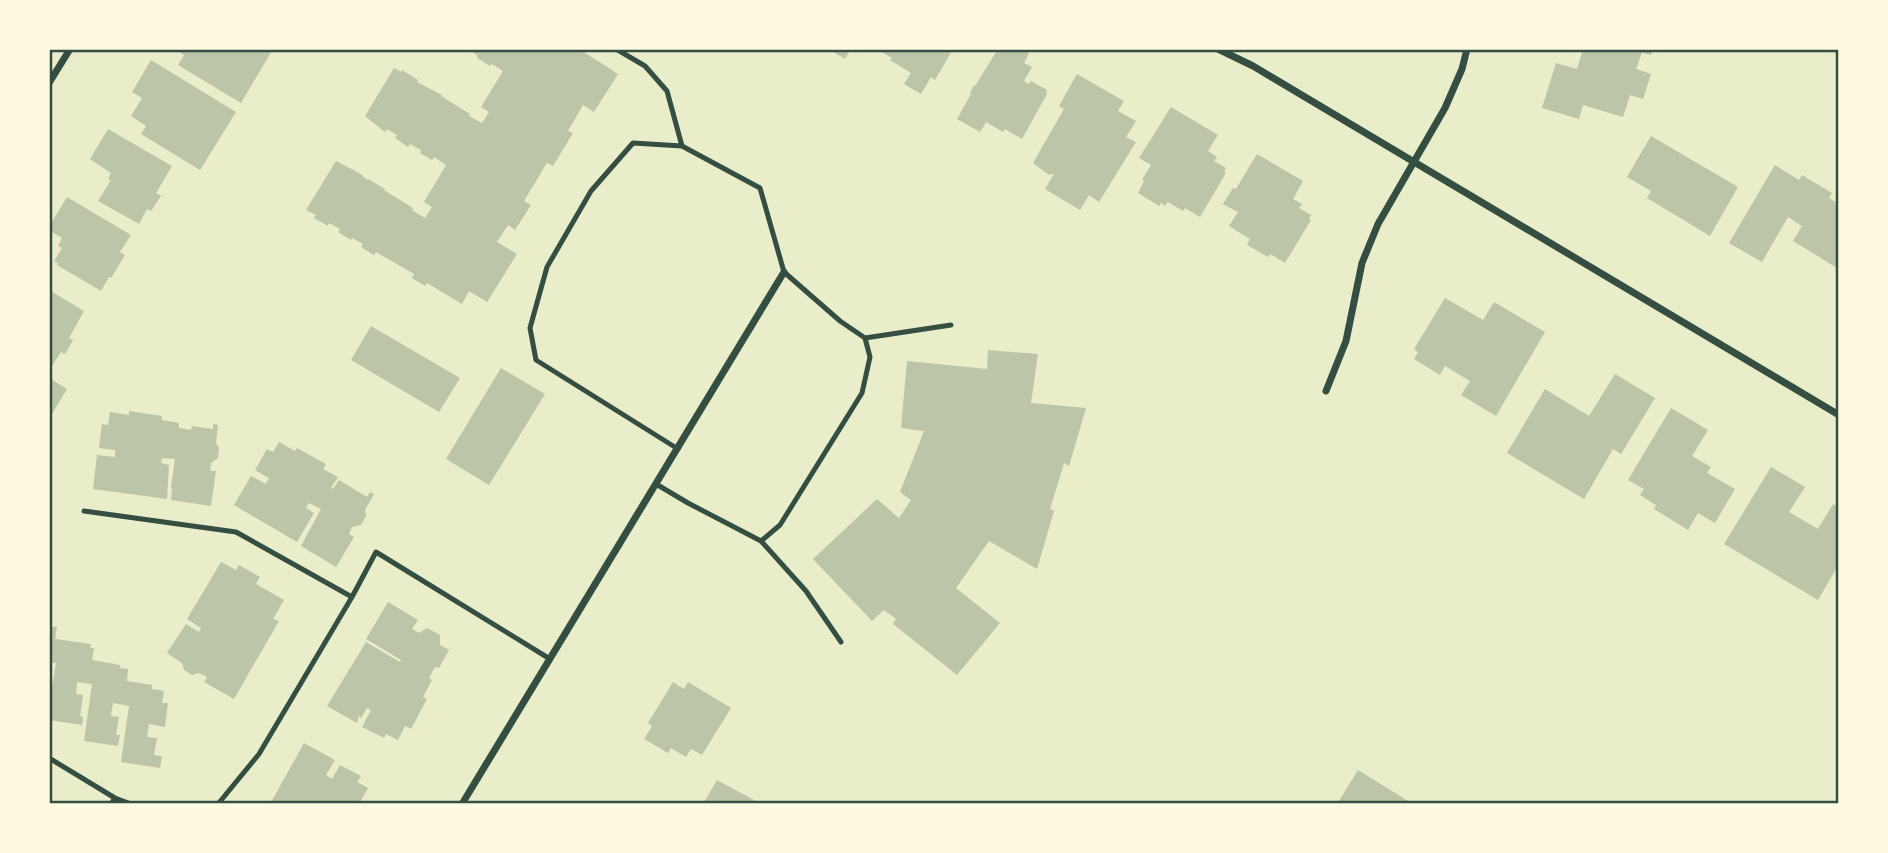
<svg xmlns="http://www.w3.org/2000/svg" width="1888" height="853" font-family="'Roboto Condensed',sans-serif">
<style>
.building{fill:#bcc5a7}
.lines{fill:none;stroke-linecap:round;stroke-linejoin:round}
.service{stroke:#344e41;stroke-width:5}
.minor{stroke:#344e41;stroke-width:7}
.neatline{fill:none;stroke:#344e41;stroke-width:2.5}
</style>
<rect width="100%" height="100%" fill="#e9edc9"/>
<path class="building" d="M174,49H273L241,103L178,65L184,55Z
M462,49H579L618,74L594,112L583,105L568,131L573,133L553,166L547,163L524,201L531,205L515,230L508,225L497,242L517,254L487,302L469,291L462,304L427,283L425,286L412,278L414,274L376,252L374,255L361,247L363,244L352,238L351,240L338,232L340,229L329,223L328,226L314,218L316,215L306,210L336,161L361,174L367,180L368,179L385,189L384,190L413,208L412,210L425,218L432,207L424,202L446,165L434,157L432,160L420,153L421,150L410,144L408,147L395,138L397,135L387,129L385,132L365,116L394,68L401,72L402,70L418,80L417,82L442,95L441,96L470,114L469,116L482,123L489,112L481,107L503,71L492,64L490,66L477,58L478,56L468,49L467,52Z
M828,49H851L845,59Z
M877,49H953L935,80L931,77L921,94L904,84L911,73L890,60L892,58Z
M998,49H1022L1029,53L1024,63L1032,67L1024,81L1029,84L1031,81L1047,90L1046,93L1047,94L1022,139L1005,129L1003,132L986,122L980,132L957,119L971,94L970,93L974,85L975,86Z
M1583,49H1653L1651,55L1642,53L1636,69L1651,74L1643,99L1630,95L1623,117L1583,105L1579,119L1542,108L1556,63L1577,69Z
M151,60L236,112L200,170L141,134L146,126L131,116L142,98L132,92Z
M1077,74L1124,101L1118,111L1136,121L1126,137L1136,142L1099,202L1089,195L1080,210L1045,189L1054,174L1049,175L1033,163L1064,109L1059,106Z
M1171,107L1218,135L1208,151L1217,157L1214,161L1226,168L1224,172L1226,173L1200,217L1185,208L1183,211L1168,202L1165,206L1161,203L1159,206L1138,193L1144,181L1142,180L1151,165L1139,158Z
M108,129L172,166L156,193L161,196L151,211L147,209L139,224L98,201L111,180L108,179L111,173L90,159Z
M1651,136L1738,187L1710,236L1647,198L1651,191L1627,177Z
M1257,154L1303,181L1293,199L1302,204L1299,208L1311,215L1309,219L1311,220L1285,263L1270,254L1268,257L1247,245L1250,239L1229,226L1238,212L1223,204L1233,188L1236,189Z
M1775,165L1799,180L1802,175L1832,193L1829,198L1839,204V264L1837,268L1793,241L1802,226L1788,217L1762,262L1729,243Z
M67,197L131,235L120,252L125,255L111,278L109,277L101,291L57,265L58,263L54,261L62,248L58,246L62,238L49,230V227Z
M49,290L84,311L69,338L73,340L65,354L61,352L52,366L49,364Z
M1445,298L1483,320L1494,302L1545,332L1496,416L1461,395L1470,381L1445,366L1440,375L1414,359L1418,352L1414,349Z
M371,326L460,378L439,412L351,360Z
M988,350L1038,354L1031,403L1086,408L1069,466L1064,463L1050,509L1054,511L1037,569L989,541L956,588L1000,623L957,675L893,624L896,619L884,610L872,621L813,559L877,499L899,518L911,500L900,492L924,431L901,428L907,361L987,369Z
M501,368L545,394L489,485L446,459Z
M1615,374L1655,398L1621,454L1613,449L1584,499L1507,453L1545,389L1589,416Z
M49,378L67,389L49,419Z
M1671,408L1708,430L1692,456L1711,467L1707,473L1735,489L1715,523L1698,513L1688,530L1654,509L1656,505L1640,495L1644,489L1628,480Z
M129,411L162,416V420L179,423V428L191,430L192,426L213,429V424L218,425L216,443L219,448L218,458L211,463L210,471H216L211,506L171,500L172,488L171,487L175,459L162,458L161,463L169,465L167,499L93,489L97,455L115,457V450L99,448L102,424L108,425L110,412L129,415Z
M279,442L295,451L297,448L326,464L323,469L338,477L331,488L333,489L339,480L367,497L370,492L374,494L365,510L366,516L361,525L352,527L349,534L354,537L336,567L301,546L321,509L309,503L306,508L314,513L297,542L234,505L251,476L266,484L269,478L255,470L267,449L273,452Z
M1771,467L1805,487L1789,512L1818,529L1833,504L1839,508V564L1818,600L1724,544Z
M221,562L236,570L239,565L260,577L256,584L284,600L273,619L279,621L234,699L204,682L207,677L199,673L192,675L184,670L182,663L167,653L186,624L199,632L201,628L187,619Z
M388,602L418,620L412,629L419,633L427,628L440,635V645L449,650L439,668L435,667L429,678L432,680L423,697L427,699L411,729L405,726L398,740L386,734L384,738L362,727L371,710L367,708L361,718L359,716L357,723L327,706L366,642L400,662L401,660L366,639Z
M49,626L57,627L55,639L91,644L90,648H94L92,660L120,665V668L128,669L127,681L152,685V689L164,691L162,703H168L165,727L149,724L147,737L157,738L154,755L162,756L160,768L121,762L129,706L113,703L111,716L119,717L116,735H120L118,746L84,741L92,684L77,682L76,694L83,695L80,716L83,717L82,725L49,720V706L56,663L49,662Z
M673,682L684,689L688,682L731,708L702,755L691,749L686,757L671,748L668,753L644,739L652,726L648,723Z
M304,743L335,760L326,775L332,779L340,765L361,776L357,782L368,788L359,804H270Z
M1358,770L1413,804H1345L1339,801Z
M717,780L754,800L752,804H703Z"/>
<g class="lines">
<path class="service" d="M616,49L645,66L667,91L682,146
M865,338L951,325
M656,484L688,503L761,541L780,525L862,393L870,357L865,338L840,321L784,272L760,188L682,146L633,143L591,191L547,267L530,328L536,360L678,449
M84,511L236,532L352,597
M761,541L806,591L841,642
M49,758L115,798L111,804
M115,798L131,804
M218,804L259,754L352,597L376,552L550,659"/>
<path class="minor" d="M1218,49L1253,66L1839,415
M49,83L70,49
M1326,391L1346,341L1362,263L1378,224L1445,108L1462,69L1467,49
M462,804L784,272"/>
</g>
<rect width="1888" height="853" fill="none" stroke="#fefae0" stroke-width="102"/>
<rect x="51" y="51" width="1786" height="751" class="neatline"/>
</svg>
